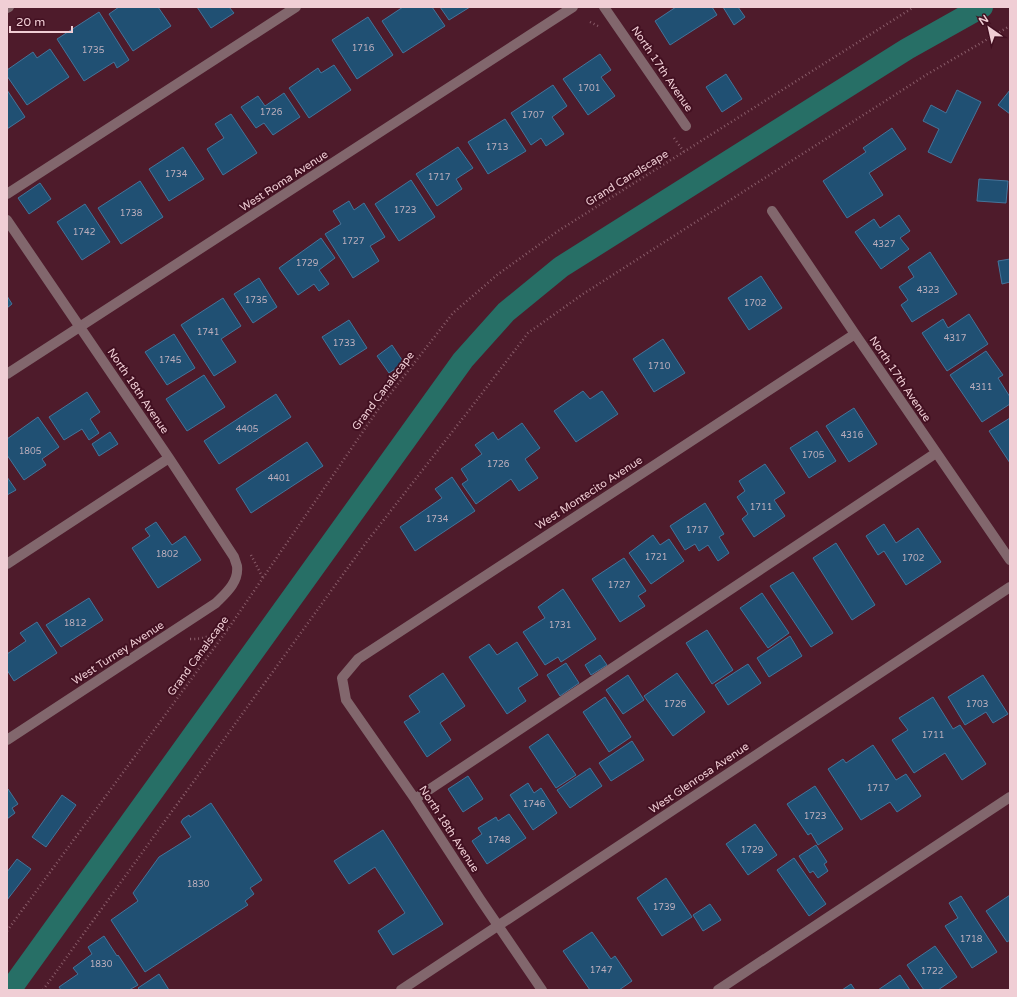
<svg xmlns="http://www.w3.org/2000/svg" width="1017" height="997" font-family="'Varela Round',sans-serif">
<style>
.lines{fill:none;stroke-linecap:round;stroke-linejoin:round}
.canal{stroke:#276f66;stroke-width:22}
.building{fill:#205073;stroke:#44749a}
.path{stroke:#8a5d6a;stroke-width:2.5;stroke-dasharray:1 3;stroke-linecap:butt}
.minor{stroke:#82676d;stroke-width:10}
.labels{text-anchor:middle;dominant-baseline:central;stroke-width:4;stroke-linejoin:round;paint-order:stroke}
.number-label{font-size:9px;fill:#bcaebc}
.street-label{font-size:11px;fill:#f0ced5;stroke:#421021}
</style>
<rect width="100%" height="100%" fill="#4e1b2b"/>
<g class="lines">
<path class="canal" d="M10,990L463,360L506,312L561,267L907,49L982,7"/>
</g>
<path class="building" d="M119,7H158L171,26L133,51L109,14Z
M197,7H229L234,13L211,28Z
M403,7H432L445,26L403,53L382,21Z
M440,7H470L449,20Z
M676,7H712L717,15L670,45L655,21Z
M723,7H738L745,17L734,25Z
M99,12L129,60L117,68L114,62L84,81L57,39Z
M368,17L393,55L357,79L332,40Z
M50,49L69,77L27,105L7,76V70L33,52L37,58Z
M600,54L611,70L601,77L615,96L588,115L563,79Z
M334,65L351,90L309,118L289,88L318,68L321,73Z
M726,74L742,99L722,112L706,87Z
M553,85L567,106L552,117L564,134L546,146L541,138L531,145L511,113Z
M7,90L25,117L7,129Z
M957,90L981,102L951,163L928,152L939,129L923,121L931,105L946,113Z
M1010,90V114L998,105Z
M284,93L300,117L273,135L264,123L256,128L241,107L258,96L265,106Z
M231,114L257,153L223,175L207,149L224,138L215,124Z
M505,119L526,151L488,174L468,142Z
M892,128L906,149L869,173L883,195L847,218L823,181L866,152L863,148Z
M183,147L204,179L169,201L149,169Z
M458,147L473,168L456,179L462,189L437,206L416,174Z
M979,179L1008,181L1006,203L977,201Z
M411,180L435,217L399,241L375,204Z
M140,181L163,217L121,244L98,208Z
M40,183L51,199L29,214L18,198Z
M349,201L354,210L364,203L385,237L370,246L379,261L353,278L325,234L341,224L333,211Z
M85,204L110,242L82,260L57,222Z
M899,215L910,231L900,238L909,249L881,269L855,232L874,219L880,228Z
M321,238L335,258L319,270L329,284L319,291L314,284L298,295L279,268Z
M930,252L957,294L912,322L901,305L908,300L899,287L914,277L908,267Z
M1010,259V282L1002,284L998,261Z
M761,276L782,308L749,330L728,298Z
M259,278L277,307L253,323L234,294Z
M7,296L12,304L7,308Z
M223,298L241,326L221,339L236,362L214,376L181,325Z
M969,314L988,344L947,371L922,333L943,319L948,328Z
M349,320L367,348L340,365L322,337Z
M174,334L195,368L167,385L145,352Z
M663,339L685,373L654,392L633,359Z
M392,345L404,363L389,373L377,356Z
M986,351L1003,375L998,378L1010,397V404L982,422L950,375Z
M204,375L225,407L187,431L166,399Z
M583,391L590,399L602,391L618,414L576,442L554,411Z
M87,392L100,412L90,419L99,433L89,440L82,429L64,440L49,417Z
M276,394L291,417L219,464L204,441Z
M854,408L877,444L849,462L826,426Z
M38,417L59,447L42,459L46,465L24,480L7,455V439Z
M1010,418V463L989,431Z
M522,423L540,448L525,459L538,478L519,491L511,479L476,504L462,484L468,480L461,469L482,454L475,445L493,432L498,440Z
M817,431L836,461L809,478L790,448Z
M110,432L118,444L99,456L92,444Z
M307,442L323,466L251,513L236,489Z
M765,464L785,493L774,500L785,516L754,537L742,519L748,514L737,497L745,491L739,481Z
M7,477L16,490L7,495Z
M452,477L475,511L415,551L400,527L442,498L435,489Z
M705,503L724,534L719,537L729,553L718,561L708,545L699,551L695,544L685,550L670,526Z
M156,522L172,545L185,536L201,560L158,588L132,548L150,536L145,529Z
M884,524L896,543L918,528L941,562L906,585L884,551L878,555L866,536Z
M653,535L660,545L669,539L684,561L651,584L629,553Z
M836,543L875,605L852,620L813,558Z
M624,558L646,591L638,596L645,606L620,622L592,579Z
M793,572L833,633L811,647L770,586Z
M563,589L596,639L561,662L558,657L545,665L523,632L545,618L538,607Z
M762,593L789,633L768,648L740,608Z
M89,598L103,620L61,647L46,625Z
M37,622L57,653L14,681L7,670V654L26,641L20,633Z
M707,630L733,670L712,684L686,643Z
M790,636L802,656L769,677L757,658Z
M517,642L538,675L518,688L526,701L507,714L469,657L489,644L497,655Z
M600,655L607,665L591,675L585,665Z
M566,663L579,683L560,696L547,675Z
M748,664L761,683L728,705L715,685Z
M443,673L465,706L440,723L451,740L427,757L404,722L420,712L409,696Z
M677,673L705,712L673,736L644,696Z
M628,675L644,700L623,714L606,690Z
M983,675L1008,714L993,723L986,712L965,725L948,697Z
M605,697L631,737L609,752L583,712Z
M933,697L953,729L960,725L986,764L962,780L945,753L914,773L892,740L908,730L899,718Z
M548,734L576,775L556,788L529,747Z
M632,741L644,760L611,781L599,763Z
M873,745L896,780L906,774L921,796L897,812L890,802L861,820L828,769L843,759L846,763Z
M590,768L602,786L570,808L557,790Z
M468,776L483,799L463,812L448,789Z
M528,783L534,793L541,788L557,813L533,830L510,795Z
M815,786L843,829L818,845L811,833L808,835L787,804Z
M8,789L18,804L12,808L15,813L7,819V790Z
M62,795L76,805L46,847L32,837Z
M211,803L262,880L250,888L254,894L245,901L248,905L145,972L111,920L138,901L133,893L159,857L191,837L181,822L183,819L189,815L190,817Z
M509,814L526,838L487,864L472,841L482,834L478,828L496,817L498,821Z
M755,824L777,855L748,875L726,844Z
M383,830L443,924L393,955L378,931L405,913L375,867L349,884L334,861Z
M816,845L827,862L824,864L828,871L818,878L813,871L810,873L799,856Z
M794,858L826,904L809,916L777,870Z
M17,859L31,869L7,900V872Z
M666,878L692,917L662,936L637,898Z
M1010,895V940L1007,942L986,911Z
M961,896L997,952L972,968L945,926L958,918L949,903Z
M710,904L721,920L703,931L693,915Z
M592,932L611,959L615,956L632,981L619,990H590L563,951Z
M104,936L117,956L118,955L138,985L129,990H61L59,987L78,974L73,968L92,954L88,947Z
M935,946L957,977L938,990H924L907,965Z
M159,974L169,990H140L138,988Z
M900,975L910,990H878Z
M851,984L855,990H842Z"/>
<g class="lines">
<path class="path" d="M590,22L598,26
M674,138L684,152
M251,555L263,578
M190,639C204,639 210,637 220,628L228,629
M7,931L228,629L377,411L453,313L497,275L558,231L914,7
M43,990L365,544L470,409L528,333L583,294L926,75L1010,26"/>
<path class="minor" d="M604,7L686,126
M7,8L9,7
M7,194L296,7
M772,211L855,334L1010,560
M7,220L169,458L234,557C235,560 236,563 237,566C239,582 226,593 216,603L7,740
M7,374L573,7
M7,564L169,458
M415,799L936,453
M401,990L1010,587
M542,990L480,899L415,799L346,700L342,678L358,659L855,334
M718,990L1010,797"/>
</g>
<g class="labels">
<g class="number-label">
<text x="363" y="48">1716</text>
<text x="93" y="50">1735</text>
<text x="589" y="88">1701</text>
<text x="271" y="112">1726</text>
<text x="533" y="115">1707</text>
<text x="497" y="147">1713</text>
<text x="176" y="174">1734</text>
<text x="439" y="177">1717</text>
<text x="405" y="210">1723</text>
<text x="131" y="213">1738</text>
<text x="84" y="232">1742</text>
<text x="353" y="241">1727</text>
<text x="884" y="244">4327</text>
<text x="307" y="263">1729</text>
<text x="928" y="290">4323</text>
<text x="256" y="300">1735</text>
<text x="755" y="303">1702</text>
<text x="208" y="332">1741</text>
<text x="955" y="338">4317</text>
<text x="344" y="343">1733</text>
<text x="170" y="360">1745</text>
<text x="659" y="366">1710</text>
<text x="981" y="387">4311</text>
<text x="247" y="429">4405</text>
<text x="852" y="435">4316</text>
<text x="30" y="451">1805</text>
<text x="813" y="455">1705</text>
<text x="498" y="464">1726</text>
<text x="279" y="478">4401</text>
<text x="761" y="507">1711</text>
<text x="437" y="519">1734</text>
<text x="697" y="530">1717</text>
<text x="167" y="554">1802</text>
<text x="656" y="557">1721</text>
<text x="913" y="558">1702</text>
<text x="619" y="585">1727</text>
<text x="75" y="623">1812</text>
<text x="560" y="625">1731</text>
<text x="675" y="704">1726</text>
<text x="977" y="704">1703</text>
<text x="933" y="735">1711</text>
<text x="878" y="788">1717</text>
<text x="534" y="804">1746</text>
<text x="815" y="816">1723</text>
<text x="499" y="840">1748</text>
<text x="752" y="850">1729</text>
<text x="198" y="884">1830</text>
<text x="664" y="907">1739</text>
<text x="971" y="939">1718</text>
<text x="101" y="964">1830</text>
<text x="601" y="970">1747</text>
<text x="932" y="971">1722</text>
</g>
<g class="street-label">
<text transform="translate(662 69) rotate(56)">North 17th Avenue</text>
<text transform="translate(627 178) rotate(-32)">Grand Canalscape</text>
<text transform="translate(284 181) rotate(-33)">West Roma Avenue</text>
<text transform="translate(900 379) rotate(56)">North 17th Avenue</text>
<text transform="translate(138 391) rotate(56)">North 18th Avenue</text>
<text transform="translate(383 391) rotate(-53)">Grand Canalscape</text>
<text transform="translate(589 493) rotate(-33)">West Montecito Avenue</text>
<text transform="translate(118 653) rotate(-33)">West Turney Avenue</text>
<text transform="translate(198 656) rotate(-54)">Grand Canalscape</text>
<text transform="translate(699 778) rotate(-34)">West Glenrosa Avenue</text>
<text transform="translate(449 829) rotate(57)">North 18th Avenue</text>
</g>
</g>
<rect width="1017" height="997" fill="none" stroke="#f0ced5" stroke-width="16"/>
<g transform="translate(989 28) rotate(326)" stroke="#421021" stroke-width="3" paint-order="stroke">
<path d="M0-3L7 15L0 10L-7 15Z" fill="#f0ced5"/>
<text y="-6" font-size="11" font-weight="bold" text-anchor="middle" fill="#f0ced5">N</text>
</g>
<path d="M10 26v6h62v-6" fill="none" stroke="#f0ced5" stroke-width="2"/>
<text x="16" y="26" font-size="12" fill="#f0ced5" stroke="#421021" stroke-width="3" paint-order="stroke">20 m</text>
</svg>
